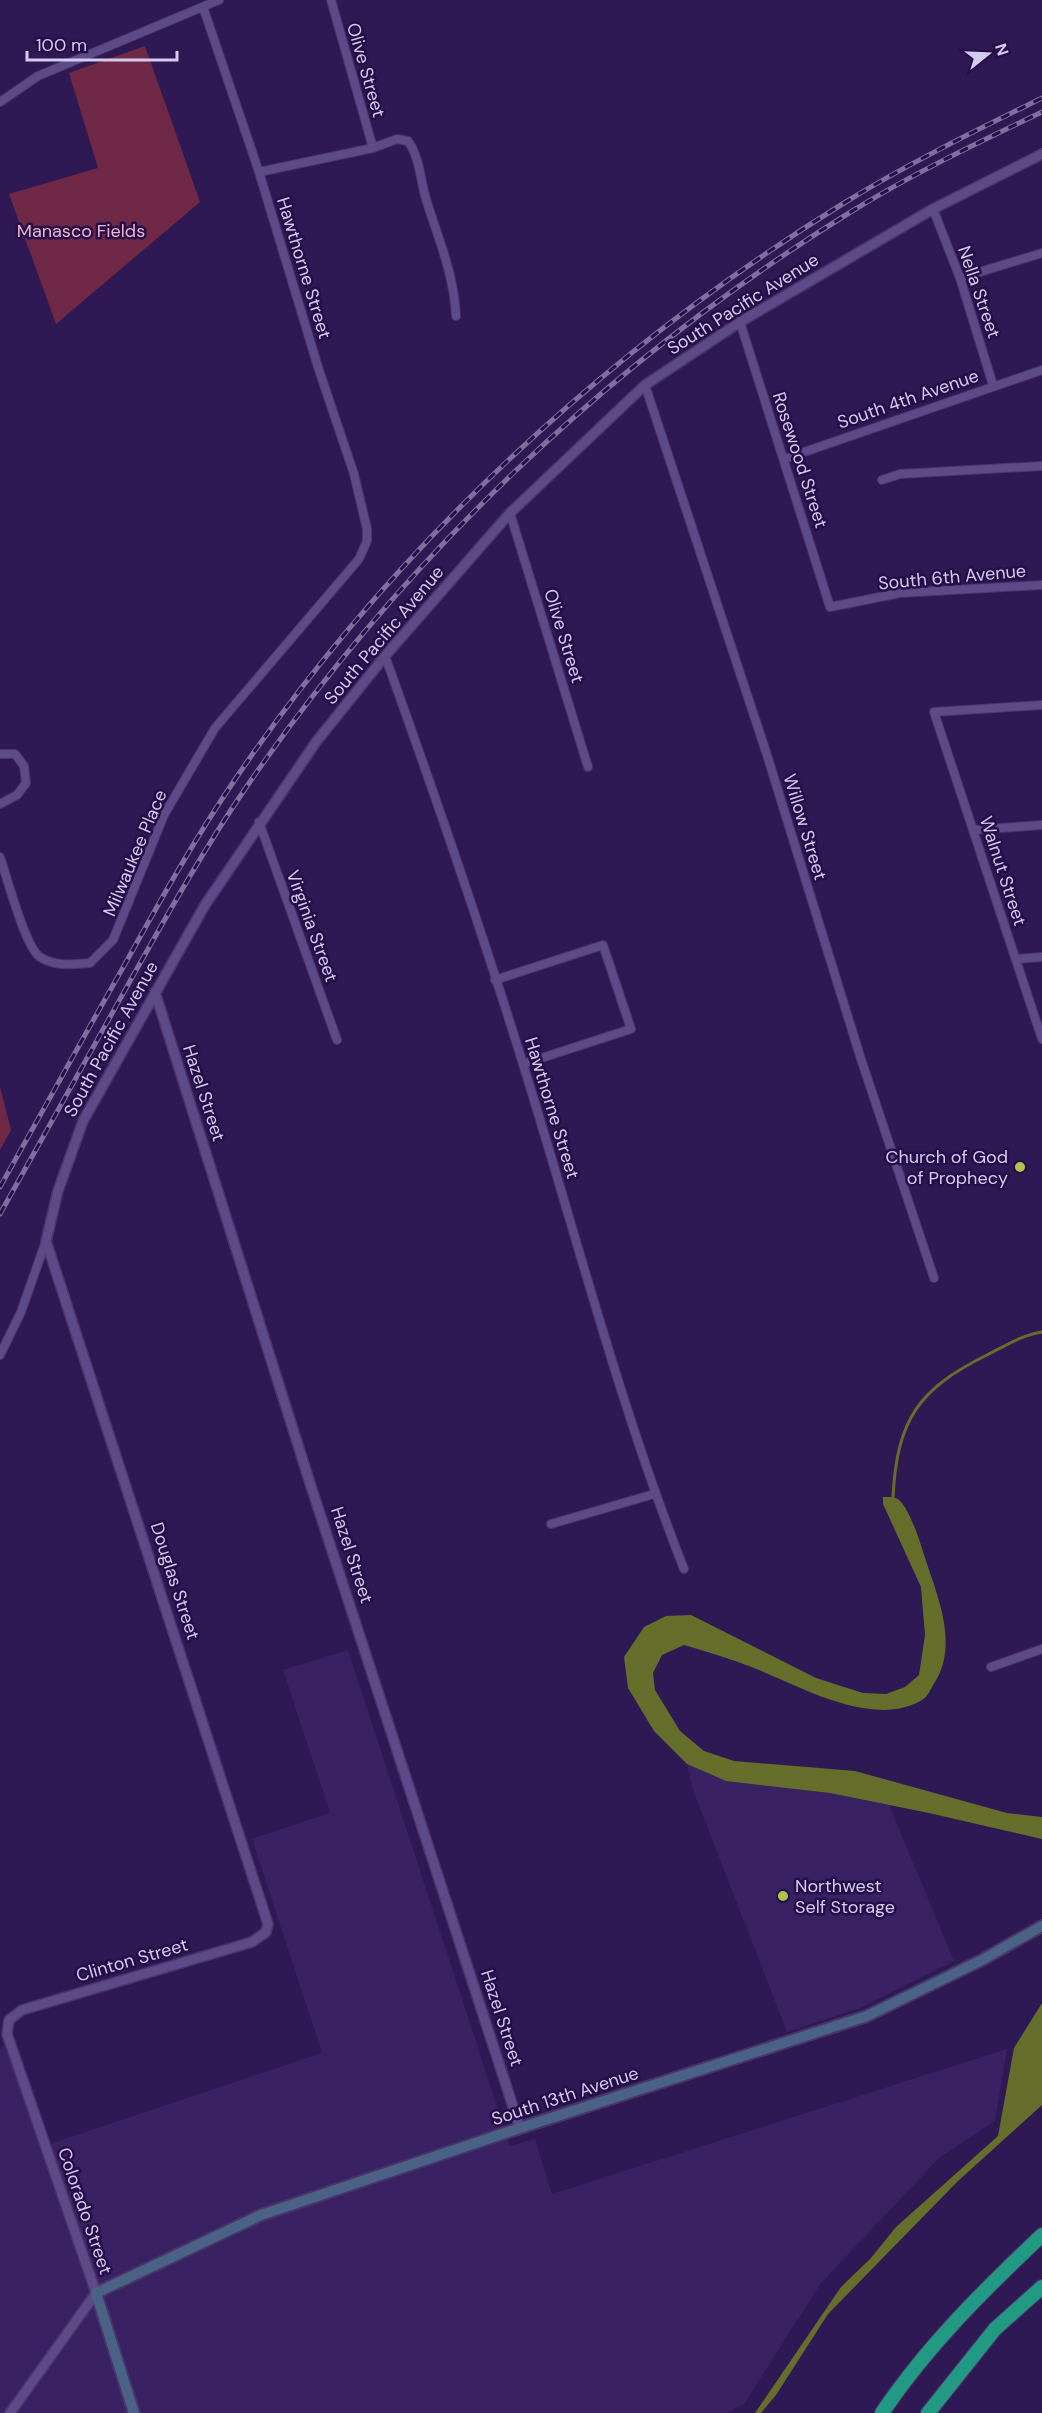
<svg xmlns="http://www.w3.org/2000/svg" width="1042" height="2413" font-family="'DM Sans',sans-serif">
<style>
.built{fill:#3a2163}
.green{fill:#702847}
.water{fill:#656e2b}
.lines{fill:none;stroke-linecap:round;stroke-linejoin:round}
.stream{stroke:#656e2b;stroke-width:3}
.minor-casing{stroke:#493568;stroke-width:10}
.tertiary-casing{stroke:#493568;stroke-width:12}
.secondary-casing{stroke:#493568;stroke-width:14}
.motorway-casing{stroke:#493568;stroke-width:16}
.minor{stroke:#5d4a89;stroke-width:8}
.tertiary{stroke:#5d4a89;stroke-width:9}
.secondary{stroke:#4b6287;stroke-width:10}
.motorway{stroke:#229a83;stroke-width:14}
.rail-casing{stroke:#8070a0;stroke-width:5}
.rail{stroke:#260e49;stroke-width:3;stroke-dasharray:9;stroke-linecap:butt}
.poi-dot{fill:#b2c34b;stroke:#260e49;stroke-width:2}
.labels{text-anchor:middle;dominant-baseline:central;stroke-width:5;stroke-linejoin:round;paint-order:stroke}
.street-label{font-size:18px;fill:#d4cbef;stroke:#260e49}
.park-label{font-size:18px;fill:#f1b6cb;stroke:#260e49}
.poi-label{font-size:18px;fill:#d4cbef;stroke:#260e49;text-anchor:end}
</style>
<rect width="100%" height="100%" fill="#2f1954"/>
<path class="built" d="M348,1650L510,2146L535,2139L552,2194L1007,2049L995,2121L940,2157L821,2283L744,2404L727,2413H0V2050L6,2042L41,2147L322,2053L252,1839L330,1813L283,1670Z
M687,1764L726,1781L830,1793L889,1805L954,1961L860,2008L787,2032L693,1790Z"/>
<path class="green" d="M145,46L200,202L56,324L9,194L98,168L69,73Z
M0,1087L11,1130L0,1150Z"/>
<path class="water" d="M883,1497C889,1497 896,1496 900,1501C910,1511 920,1541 924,1555C937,1595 959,1643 935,1682C931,1688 928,1697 922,1700C874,1729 801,1687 754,1668C731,1659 708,1652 684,1645L662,1655L653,1673L655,1690L680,1731L704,1751L734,1761L855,1771L1007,1813L1042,1817V1839L929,1813L830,1793L726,1781L687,1764L654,1731L628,1688L624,1657L644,1627L666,1616L691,1615L816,1678L863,1693L886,1694L905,1687L919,1675L925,1635L921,1587L883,1504Z
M1042,2003V2105L958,2181L828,2314L776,2395L761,2413H755L841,2287L871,2258L896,2227L998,2136L1014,2048Z"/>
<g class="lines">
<path class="stream" d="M893,1497C897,1420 918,1389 987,1355C1005,1346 1022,1335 1042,1332"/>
<defs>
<path id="minor" d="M331,0L373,148
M0,102L38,76L219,0
M259,172L373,148L397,139L408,141C420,158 420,179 426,199C438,238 454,274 456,316
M933,209L960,278L993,385
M960,278L1042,253
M740,322L830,607L900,593L1042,585
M645,385L767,755L860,1056L934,1278
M784,459L1042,370
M882,480L900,474L1042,466
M510,513L588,767
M385,656C438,803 489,951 534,1100C582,1257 624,1417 684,1569
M1042,705L934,712L1042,1039
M0,754H15L24,766L26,783L17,795L0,804
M259,822L337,1040
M973,830L1042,825
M0,857C7,877 25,947 40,957C55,967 73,964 90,963L113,940L164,815L215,728L359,559L367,541V529L354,474L318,367L259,172L203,7
M1016,959L1042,957
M495,980L603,945L631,1029L523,1064
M0,1355L21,1312L46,1241
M551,1524L654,1494
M991,1667L1042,1649"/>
<path id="tertiary" d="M155,992L309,1480L520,2128
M10,2413L96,2293L7,2034L9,2020L22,2010L252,1942L266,1932L268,1924L46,1241L58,1191L83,1121L205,905L316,742L385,656L510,513L645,385L740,322L933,209L1042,154"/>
<path id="secondary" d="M134,2413L96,2293L261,2215L520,2128L867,2016L982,1960L1042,1926"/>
<path id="motorway" d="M882,2413C927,2346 984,2290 1042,2235
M928,2413L995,2329L1042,2287"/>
</defs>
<use href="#minor" class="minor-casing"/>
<use href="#tertiary" class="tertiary-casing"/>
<use href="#secondary" class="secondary-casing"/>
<use href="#motorway" class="motorway-casing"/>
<use href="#minor" class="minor"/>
<use href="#tertiary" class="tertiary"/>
<use href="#secondary" class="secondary"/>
<use href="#motorway" class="motorway"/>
<defs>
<path id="rail" d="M0,1187C42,1112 83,1038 125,964C160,901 195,838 236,778C393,547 606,350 844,203C907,164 975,131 1042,98
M0,1214C43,1137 86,1060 129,983C166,917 202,852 245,789C404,557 610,361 849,213C910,175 977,143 1042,112"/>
</defs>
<use href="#rail" class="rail-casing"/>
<use href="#rail" class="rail"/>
</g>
<g class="poi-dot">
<circle cx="1020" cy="1167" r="6"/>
<circle cx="783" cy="1896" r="6"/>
</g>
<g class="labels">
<g class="street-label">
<text transform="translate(366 70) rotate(74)">Olive Street</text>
<text transform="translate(304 268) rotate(73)">Hawthorne Street</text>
<text transform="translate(979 292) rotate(71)">Nella Street</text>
<text transform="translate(743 304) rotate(-32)">South Pacific Avenue</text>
<text transform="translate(908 399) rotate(-19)">South 4th Avenue</text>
<text transform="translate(800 460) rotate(72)">Rosewood Street</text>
<text transform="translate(952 577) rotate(-5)">South 6th Avenue</text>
<text transform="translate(384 635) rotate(-50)">South Pacific Avenue</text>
<text transform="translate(564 636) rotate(73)">Olive Street</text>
<text transform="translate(805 827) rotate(73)">Willow Street</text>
<text transform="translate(135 853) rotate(-67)">Milwaukee Place</text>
<text transform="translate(1003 871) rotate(72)">Walnut Street</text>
<text transform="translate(312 926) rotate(70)">Virginia Street</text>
<text transform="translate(111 1039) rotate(-61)">South Pacific Avenue</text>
<text transform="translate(204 1093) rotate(72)">Hazel Street</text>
<text transform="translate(552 1108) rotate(73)">Hawthorne Street</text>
<text transform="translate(352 1555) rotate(72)">Hazel Street</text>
<text transform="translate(175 1581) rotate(72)">Douglas Street</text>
<text transform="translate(132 1960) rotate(-16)">Clinton Street</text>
<text transform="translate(502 2018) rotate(72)">Hazel Street</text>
<text transform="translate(565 2096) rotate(-18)">South 13th Avenue</text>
<text transform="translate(85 2211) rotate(71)">Colorado Street</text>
</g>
<g class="park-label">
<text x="81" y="231">Manasco Fields</text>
</g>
<g class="poi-label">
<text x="1008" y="1157">Church of God<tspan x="1008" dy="21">of Prophecy</tspan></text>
<text x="795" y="1886" text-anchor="start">Northwest<tspan x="795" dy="21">Self Storage</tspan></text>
</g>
</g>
<g transform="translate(988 54) rotate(72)" stroke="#260e49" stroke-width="4.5" paint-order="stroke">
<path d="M0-4.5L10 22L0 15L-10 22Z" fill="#d4cbef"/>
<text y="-9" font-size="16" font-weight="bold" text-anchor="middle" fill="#d4cbef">N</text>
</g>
<path d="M27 51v9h150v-9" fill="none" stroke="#d4cbef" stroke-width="3"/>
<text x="36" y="51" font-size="18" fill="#d4cbef" stroke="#260e49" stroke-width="4.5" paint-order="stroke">100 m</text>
</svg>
